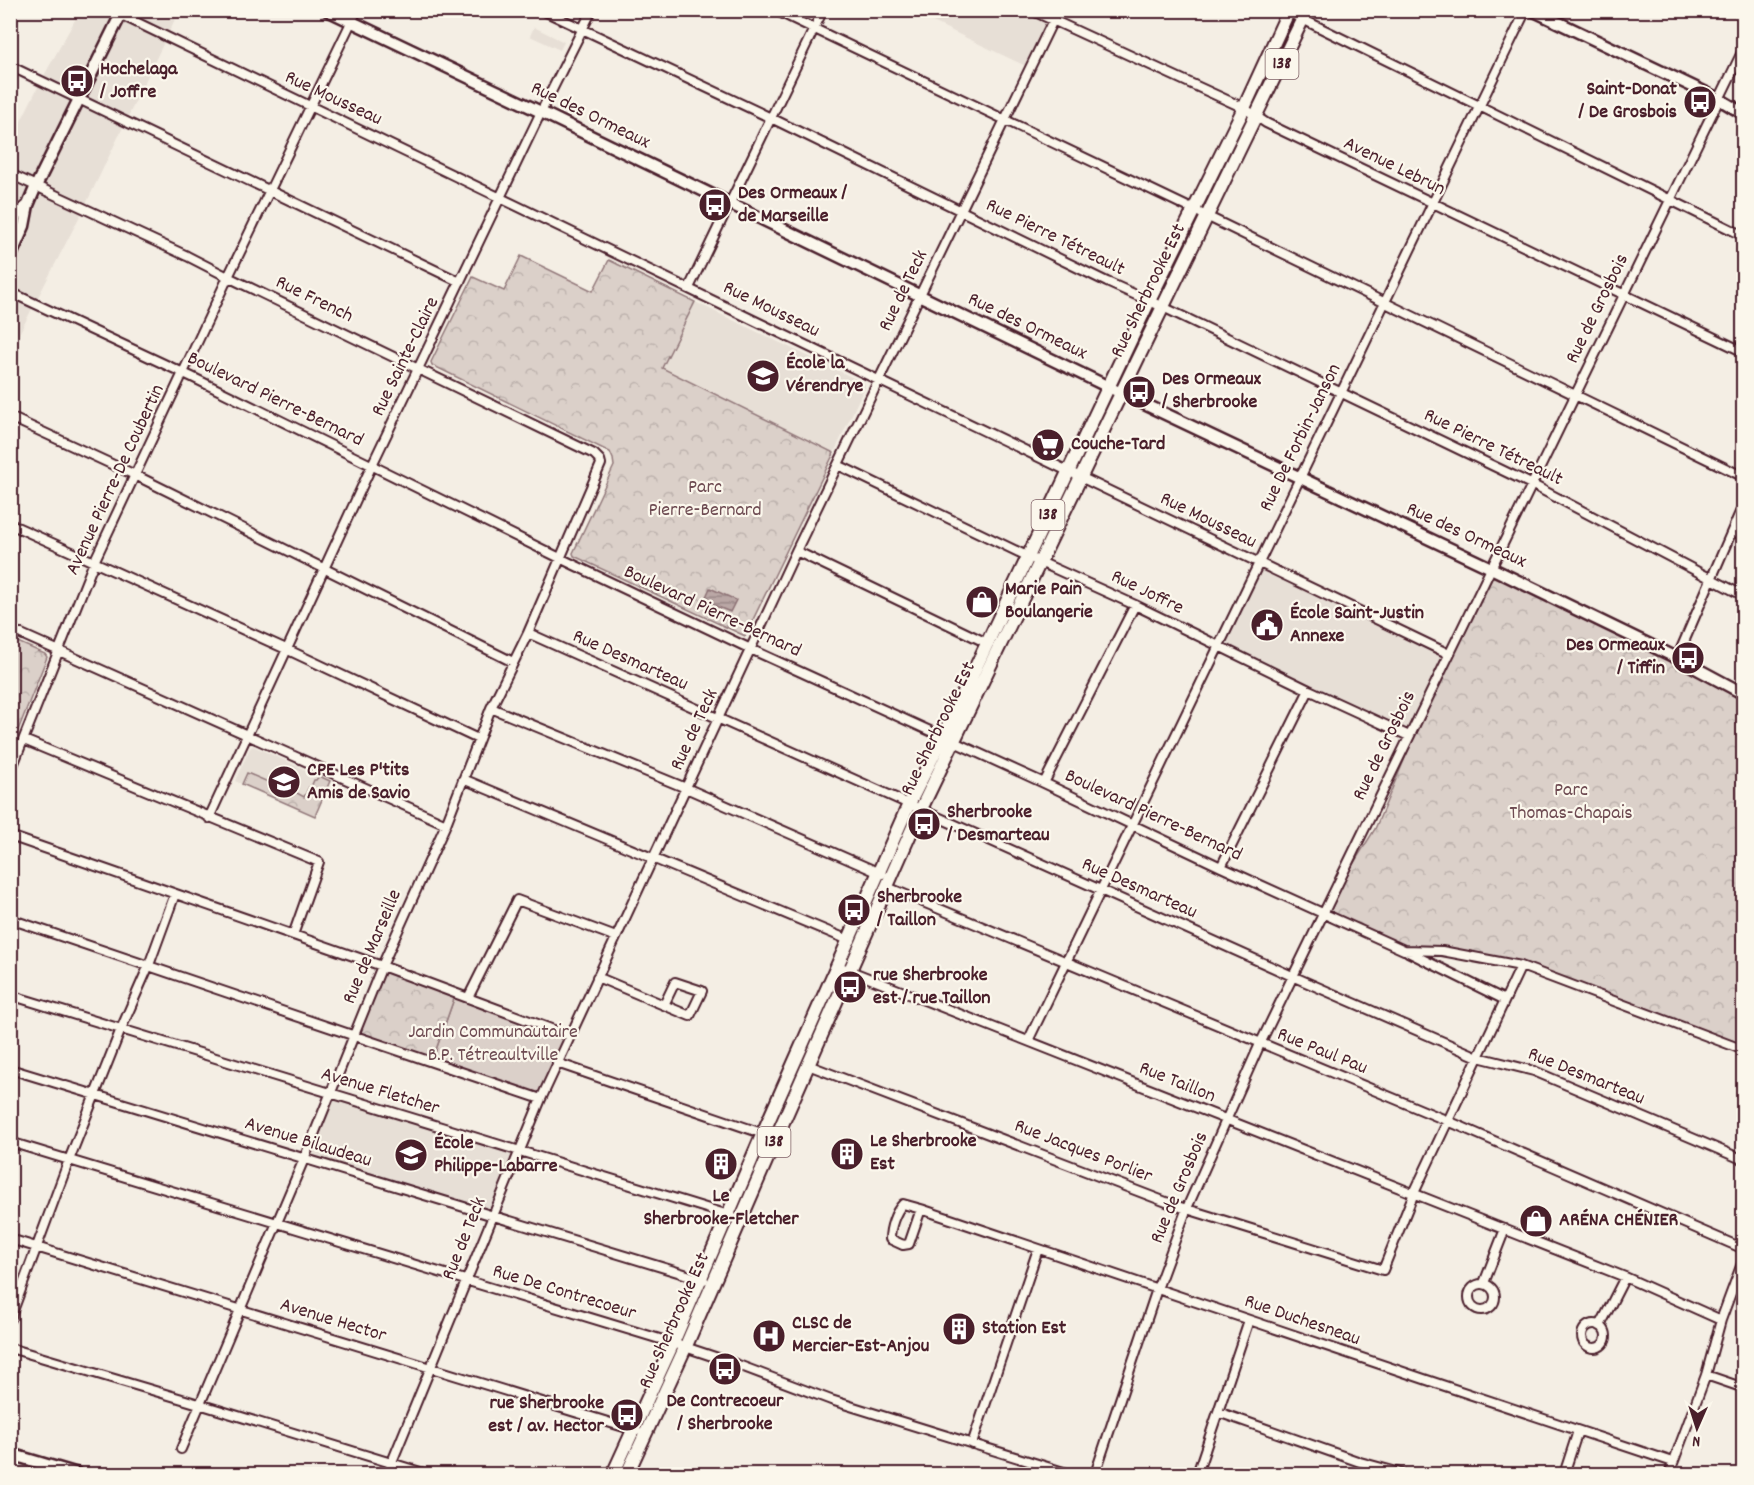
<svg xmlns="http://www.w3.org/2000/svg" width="1754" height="1485" font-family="Dekko,sans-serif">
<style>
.built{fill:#e7dfd6}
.industrial{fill:url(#industrial-grid)}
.green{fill:#dbd0c9;stroke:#92787a;stroke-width:1.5}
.park{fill:url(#park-crowns);stroke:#92787a;stroke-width:1.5}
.water{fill:url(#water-rules);stroke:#8d7174;stroke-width:1.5}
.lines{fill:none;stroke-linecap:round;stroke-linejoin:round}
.street-casing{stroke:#4a1f2b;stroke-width:12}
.secondary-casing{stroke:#4a1f2b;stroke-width:15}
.primary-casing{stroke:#4a1f2b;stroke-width:16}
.street{stroke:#fbf7ec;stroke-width:8}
.secondary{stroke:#fbf7ec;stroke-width:10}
.primary{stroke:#fbf7ec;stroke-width:12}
.labels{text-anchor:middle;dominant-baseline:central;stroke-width:4.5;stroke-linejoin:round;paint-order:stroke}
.shield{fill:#fbf7ec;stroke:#7f6065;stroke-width:1.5}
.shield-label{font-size:18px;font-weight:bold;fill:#4a1f2b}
.poi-label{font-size:20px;font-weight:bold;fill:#4a1f2b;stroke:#fbf7ec;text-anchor:start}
.street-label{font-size:20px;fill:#4a1f2b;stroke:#fbf7ec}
.park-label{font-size:20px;fill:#6e4b52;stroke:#fbf7ec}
</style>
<defs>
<pattern id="industrial-grid" width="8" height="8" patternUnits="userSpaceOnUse" patternTransform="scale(1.5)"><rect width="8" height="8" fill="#e7dfd6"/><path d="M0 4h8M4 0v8" fill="none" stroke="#c8bfb8"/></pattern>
<pattern id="park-crowns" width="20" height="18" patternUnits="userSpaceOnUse" patternTransform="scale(1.5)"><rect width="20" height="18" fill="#dbd0c9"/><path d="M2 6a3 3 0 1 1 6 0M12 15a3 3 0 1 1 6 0" fill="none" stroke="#bdb2ad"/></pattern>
<pattern id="water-rules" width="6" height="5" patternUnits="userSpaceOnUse" patternTransform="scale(1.5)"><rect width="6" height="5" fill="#baa7a5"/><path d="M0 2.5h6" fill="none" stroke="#998787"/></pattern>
</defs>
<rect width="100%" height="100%" fill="#f4eee4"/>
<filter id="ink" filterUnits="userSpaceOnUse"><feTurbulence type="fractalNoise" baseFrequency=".0167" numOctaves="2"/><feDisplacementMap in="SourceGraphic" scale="12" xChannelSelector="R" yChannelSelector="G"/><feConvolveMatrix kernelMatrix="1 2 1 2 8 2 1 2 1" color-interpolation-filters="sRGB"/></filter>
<g filter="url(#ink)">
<path class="built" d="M80,11H179L84,208L18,336L10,332V143L41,81Z
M910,11H1031L1053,21L1030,68Z
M534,27L564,42L560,50L530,36Z
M695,302L864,383L865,386L834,453L662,368Z
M1259,564L1449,654L1409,736L1219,646Z
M253,746L330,781L315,816L235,781L250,748Z
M330,1093L519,1152L492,1216L304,1159Z"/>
<path class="industrial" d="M11,1458L66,1474H11Z"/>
<path class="green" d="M456,993L570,1036L541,1099L432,1061Z"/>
<path class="park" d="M521,256L593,291L609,260L695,302L662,368L834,453L745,636L574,556L573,553L614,466L613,459L610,452L432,365L431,362L473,277L504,291Z
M1491,568L1743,694V1050L1521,966L1442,951L1404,950L1322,914L1375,829L1449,654Z
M11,639L45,654L47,657L11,748Z
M247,773L289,791L290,789L304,797L309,787H311L314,780H316L319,776L330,781L315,816L242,784Z
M382,966L456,993L432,1061L354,1035Z"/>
<path class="water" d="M710,588L736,600L730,612L704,601Z"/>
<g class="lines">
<defs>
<path id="street" d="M111,10C558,223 1001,443 1449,654
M542,10L771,118L1107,282L1163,307L1531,484L1744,596
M775,10L1194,210L1744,477
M1031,10L1244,108L1266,123L1744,352
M1286,11L1744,236
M10,66L460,282
M10,174L187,256L228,277L594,454L600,460L601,464L528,633L491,708L446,824L382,966L304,1159L181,1449
M689,288L823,10
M10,292L192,377L568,562L757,652L1044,783L1221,867L1404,950L1442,951L1521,966L1744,1050
M10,417L135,475L513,662
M838,465L1029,557L1135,605L1309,690L1409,736
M10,524L286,649L478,739
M1732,531L1744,535
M796,551L989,644
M10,629L446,824
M528,633L1292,976L1478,1057L1534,1071L1744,1160
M1677,658L1744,503
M491,708L686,788L882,874
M24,740L319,862L293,935
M10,773L94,562L228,277L357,10
M463,779L851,941
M1044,783L1135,605
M209,818L372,465L541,112L592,10
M10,836L382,966L570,1036
M1221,867L1309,690
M887,887L1448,1121L1744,1249
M10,919L541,1099
M1408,952L1505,1000
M838,966L1625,1277L1721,1320
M597,977L690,1016L702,991L675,982L664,1005
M10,995L732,1216
M468,998L517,900L616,937
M1028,1041L1526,10
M557,1063L776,1138
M808,1065L1174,1205L1383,1270L1414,1193L1521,966
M10,1069L704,1280
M10,1142L673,1343L733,1363L831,1400L1070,1474
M921,1209L909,1244L903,1245L890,1239C890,1228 895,1212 903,1204L921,1209L1430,1381L1673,1462
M10,1239L637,1431
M1484,1283L1505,1229
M1469 1297a13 13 0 1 1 26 0a13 13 0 1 1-26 0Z
M10,1319L69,1160L121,1029L149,965L175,894
M1582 1336a12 12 0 1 1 24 0a12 12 0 1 1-24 0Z
M1600,1326L1625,1277
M10,1348L199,1404L427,1474
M1706,1375L1744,1388
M1218,1412L1360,1462L1404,1474
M972,1444L1038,1249
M387,1474L541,1099L796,551L1058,10
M1095,1474L1157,1289L1187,1208L1260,1044L1744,48
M1197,1474L1249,1320
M1564,1474L1578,1431
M1669,1474L1706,1375L1721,1320L1744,1258"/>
<path id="secondary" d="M327,10L541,112L1121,393L1491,568L1677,658L1744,694
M1532,10L1719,99L1744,114
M10,224L14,217L28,205
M10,258L24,226L28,205L36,186L123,10
M10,1454L78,1474"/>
<path id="primary" d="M613,1474L673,1343L763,1133L909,804L947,728L1149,301L1244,108L1289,10
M627,1474L685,1348L776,1138L921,809L1138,358L1307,10"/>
</defs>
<use href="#street" class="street-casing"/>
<use href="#secondary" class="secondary-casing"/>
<use href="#primary" class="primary-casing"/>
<use href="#street" class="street"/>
<use href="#secondary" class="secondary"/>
<use href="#primary" class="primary"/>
</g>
</g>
<defs>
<symbol id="bus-disc" viewBox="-11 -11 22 22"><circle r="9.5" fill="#4a1f2b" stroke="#fbf7ec"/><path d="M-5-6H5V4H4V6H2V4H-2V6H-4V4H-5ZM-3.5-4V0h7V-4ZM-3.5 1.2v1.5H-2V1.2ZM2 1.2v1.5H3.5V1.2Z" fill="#fff"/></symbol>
<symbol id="school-disc" viewBox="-11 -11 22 22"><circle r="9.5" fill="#4a1f2b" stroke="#fbf7ec"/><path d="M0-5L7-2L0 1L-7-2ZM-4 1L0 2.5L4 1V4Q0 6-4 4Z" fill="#fff"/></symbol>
<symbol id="supermarket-disc" viewBox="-11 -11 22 22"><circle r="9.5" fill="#4a1f2b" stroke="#fbf7ec"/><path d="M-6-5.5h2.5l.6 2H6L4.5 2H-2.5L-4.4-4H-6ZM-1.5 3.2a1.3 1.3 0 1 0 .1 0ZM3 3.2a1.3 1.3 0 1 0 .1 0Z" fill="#fff"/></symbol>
<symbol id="shop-disc" viewBox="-11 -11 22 22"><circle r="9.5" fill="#4a1f2b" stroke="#fbf7ec"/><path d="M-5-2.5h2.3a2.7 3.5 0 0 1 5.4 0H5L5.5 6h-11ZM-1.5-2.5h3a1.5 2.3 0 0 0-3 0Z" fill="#fff"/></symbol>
<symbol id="civic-disc" viewBox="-11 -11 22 22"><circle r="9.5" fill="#4a1f2b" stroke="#fbf7ec"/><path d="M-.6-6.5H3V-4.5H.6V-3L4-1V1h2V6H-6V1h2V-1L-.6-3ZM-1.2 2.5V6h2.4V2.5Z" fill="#fff"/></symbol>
<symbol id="building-disc" viewBox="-11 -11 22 22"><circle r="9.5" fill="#4a1f2b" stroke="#fbf7ec"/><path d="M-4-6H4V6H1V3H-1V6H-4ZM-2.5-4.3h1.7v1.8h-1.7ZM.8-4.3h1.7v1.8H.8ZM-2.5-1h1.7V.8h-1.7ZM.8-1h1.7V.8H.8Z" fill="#fff"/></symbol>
<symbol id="hospital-disc" viewBox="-11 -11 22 22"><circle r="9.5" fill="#4a1f2b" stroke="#fbf7ec"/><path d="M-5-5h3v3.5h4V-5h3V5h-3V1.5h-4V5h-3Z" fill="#fff"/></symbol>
</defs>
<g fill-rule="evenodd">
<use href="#bus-disc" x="58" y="62" width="38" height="38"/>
<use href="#bus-disc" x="1681" y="83" width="38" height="38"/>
<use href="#bus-disc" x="696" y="186" width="38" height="38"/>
<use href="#school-disc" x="744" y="357" width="38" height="38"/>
<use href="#bus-disc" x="1120" y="373" width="38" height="38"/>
<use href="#supermarket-disc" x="1029" y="426" width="38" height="38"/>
<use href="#shop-disc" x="963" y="583" width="38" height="38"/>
<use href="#civic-disc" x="1248" y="606" width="38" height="38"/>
<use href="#bus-disc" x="1669" y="639" width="38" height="38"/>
<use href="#school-disc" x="265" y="763" width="38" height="38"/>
<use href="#bus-disc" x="905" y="805" width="38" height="38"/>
<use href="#bus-disc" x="835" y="891" width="38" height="38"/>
<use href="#bus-disc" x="831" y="968" width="38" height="38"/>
<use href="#building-disc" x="828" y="1135" width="38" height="38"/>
<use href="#school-disc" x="392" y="1136" width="38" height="38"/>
<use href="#building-disc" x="702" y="1145" width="38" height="38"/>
<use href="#shop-disc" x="1517" y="1202" width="38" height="38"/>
<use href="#building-disc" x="940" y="1310" width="38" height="38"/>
<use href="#hospital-disc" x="750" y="1317" width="38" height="38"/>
<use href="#bus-disc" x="706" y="1350" width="38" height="38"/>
<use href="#bus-disc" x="608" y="1396" width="38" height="38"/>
</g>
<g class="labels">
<g class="shield">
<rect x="1265.5" y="49" width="33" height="30" rx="4.5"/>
<rect x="1031.5" y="500" width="33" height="30" rx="4.5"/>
<rect x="757.5" y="1127" width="33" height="30" rx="4.5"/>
</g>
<g class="shield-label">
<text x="1282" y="64">138</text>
<text x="1048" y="515">138</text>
<text x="774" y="1142">138</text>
</g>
<g class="poi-label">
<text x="100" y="70">Hochelaga<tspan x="100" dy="23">/ Joffre</tspan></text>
<text x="1677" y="90" text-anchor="end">Saint-Donat<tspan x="1677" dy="23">/ De Grosbois</tspan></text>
<text x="738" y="194">Des Ormeaux /<tspan x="738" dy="23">de Marseille</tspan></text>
<text x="786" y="364">École la<tspan x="786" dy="23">Vérendrye</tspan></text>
<text x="1162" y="380">Des Ormeaux<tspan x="1162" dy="23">/ Sherbrooke</tspan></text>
<text x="1071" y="445">Couche-Tard</text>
<text x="1005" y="590">Marie Pain<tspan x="1005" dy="23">Boulangerie</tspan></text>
<text x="1290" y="614">École Saint-Justin<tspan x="1290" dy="23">Annexe</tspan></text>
<text x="1665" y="646" text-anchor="end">Des Ormeaux<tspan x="1665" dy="23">/ Tiffin</tspan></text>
<text x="307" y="771">CPE Les P'tits<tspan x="307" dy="23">Amis de Savio</tspan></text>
<text x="947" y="813">Sherbrooke<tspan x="947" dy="23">/ Desmarteau</tspan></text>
<text x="877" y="898">Sherbrooke<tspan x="877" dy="23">/ Taillon</tspan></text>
<text x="873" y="976">rue Sherbrooke<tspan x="873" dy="23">est / rue Taillon</tspan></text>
<text x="870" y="1142">Le Sherbrooke<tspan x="870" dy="23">Est</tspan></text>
<text x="434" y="1144">École<tspan x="434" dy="23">Philippe-Labarre</tspan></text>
<text x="721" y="1197" text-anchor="middle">Le<tspan x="721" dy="23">Sherbrooke-Fletcher</tspan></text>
<text x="1559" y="1221">ARÉNA CHÉNIER</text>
<text x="792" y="1324">CLSC de<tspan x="792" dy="23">Mercier-Est-Anjou</tspan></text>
<text x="982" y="1329">Station Est</text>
<text x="725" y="1402" text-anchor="middle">De Contrecoeur<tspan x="725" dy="23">/ Sherbrooke</tspan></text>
<text x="604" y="1404" text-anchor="end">rue Sherbrooke<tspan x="604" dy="23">est / av. Hector</tspan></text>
</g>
<g class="street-label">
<text transform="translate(333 99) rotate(25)">Rue Mousseau</text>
<text transform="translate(590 116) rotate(26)">Rue des Ormeaux</text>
<text transform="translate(1394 167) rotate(26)">Avenue Lebrun</text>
<text transform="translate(1055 238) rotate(26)">Rue Pierre Tétreault</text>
<text transform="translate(904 291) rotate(-64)">Rue de Teck</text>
<text transform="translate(1149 291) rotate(-64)">Rue Sherbrooke Est</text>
<text transform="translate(314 300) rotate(26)">Rue French</text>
<text transform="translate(1598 309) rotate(-64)">Rue de Grosbois</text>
<text transform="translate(771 310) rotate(26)">Rue Mousseau</text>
<text transform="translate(1027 327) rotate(26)">Rue des Ormeaux</text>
<text transform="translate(406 357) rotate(-64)">Rue Sainte-Claire</text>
<text transform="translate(275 400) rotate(26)">Boulevard Pierre-Bernard</text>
<text transform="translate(1301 438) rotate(-64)">Rue De Forbin-Janson</text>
<text transform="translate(1493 448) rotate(26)">Rue Pierre Tétreault</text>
<text transform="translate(116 480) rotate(-65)">Avenue Pierre-De Coubertin</text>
<text transform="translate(1208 521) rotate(26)">Rue Mousseau</text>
<text transform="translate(1466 536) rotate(25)">Rue des Ormeaux</text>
<text transform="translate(1147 593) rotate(26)">Rue Joffre</text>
<text transform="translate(712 612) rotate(25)">Boulevard Pierre-Bernard</text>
<text transform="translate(630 661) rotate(24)">Rue Desmarteau</text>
<text transform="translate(939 729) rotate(-64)">Rue Sherbrooke Est</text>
<text transform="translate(695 730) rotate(-65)">Rue de Teck</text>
<text transform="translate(1385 746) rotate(-64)">Rue de Grosbois</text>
<text transform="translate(1153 816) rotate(25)">Boulevard Pierre-Bernard</text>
<text transform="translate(1139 889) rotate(24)">Rue Desmarteau</text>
<text transform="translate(373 947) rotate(-67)">Rue de Marseille</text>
<text transform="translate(1322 1052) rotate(22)">Rue Paul Pau</text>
<text transform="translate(1586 1077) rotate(22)">Rue Desmarteau</text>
<text transform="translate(1177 1083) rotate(22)">Rue Taillon</text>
<text transform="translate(380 1092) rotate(17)">Avenue Fletcher</text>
<text transform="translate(308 1143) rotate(17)">Avenue Bilaudeau</text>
<text transform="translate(1083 1152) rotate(21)">Rue Jacques Porlier</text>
<text transform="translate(1180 1188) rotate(-67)">Rue de Grosbois</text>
<text transform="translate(465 1239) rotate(-68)">Rue de Teck</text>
<text transform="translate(564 1293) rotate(17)">Rue De Contrecoeur</text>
<text transform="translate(333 1321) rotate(17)">Avenue Hector</text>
<text transform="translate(675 1321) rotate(-66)">Rue Sherbrooke Est</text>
<text transform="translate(1302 1321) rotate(19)">Rue Duchesneau</text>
</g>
<g class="park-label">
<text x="705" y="488">Parc<tspan x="705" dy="23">Pierre-Bernard</tspan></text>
<text x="1571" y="791">Parc<tspan x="1571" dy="23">Thomas-Chapais</tspan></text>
<text x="493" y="1033">Jardin Communautaire<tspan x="493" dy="23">B.P. Tétreaultville</tspan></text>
</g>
</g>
<rect width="1754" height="1485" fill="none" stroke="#fbf7ec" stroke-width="36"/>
<rect x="18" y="18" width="1718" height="1449" fill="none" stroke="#4a1f2b" stroke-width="2" filter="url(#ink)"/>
<g transform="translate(1697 1428) rotate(183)" stroke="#fbf7ec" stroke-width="4.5" paint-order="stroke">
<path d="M0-4.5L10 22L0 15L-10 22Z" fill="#4a1f2b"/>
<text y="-9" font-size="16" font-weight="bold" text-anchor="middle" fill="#4a1f2b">N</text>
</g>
</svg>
